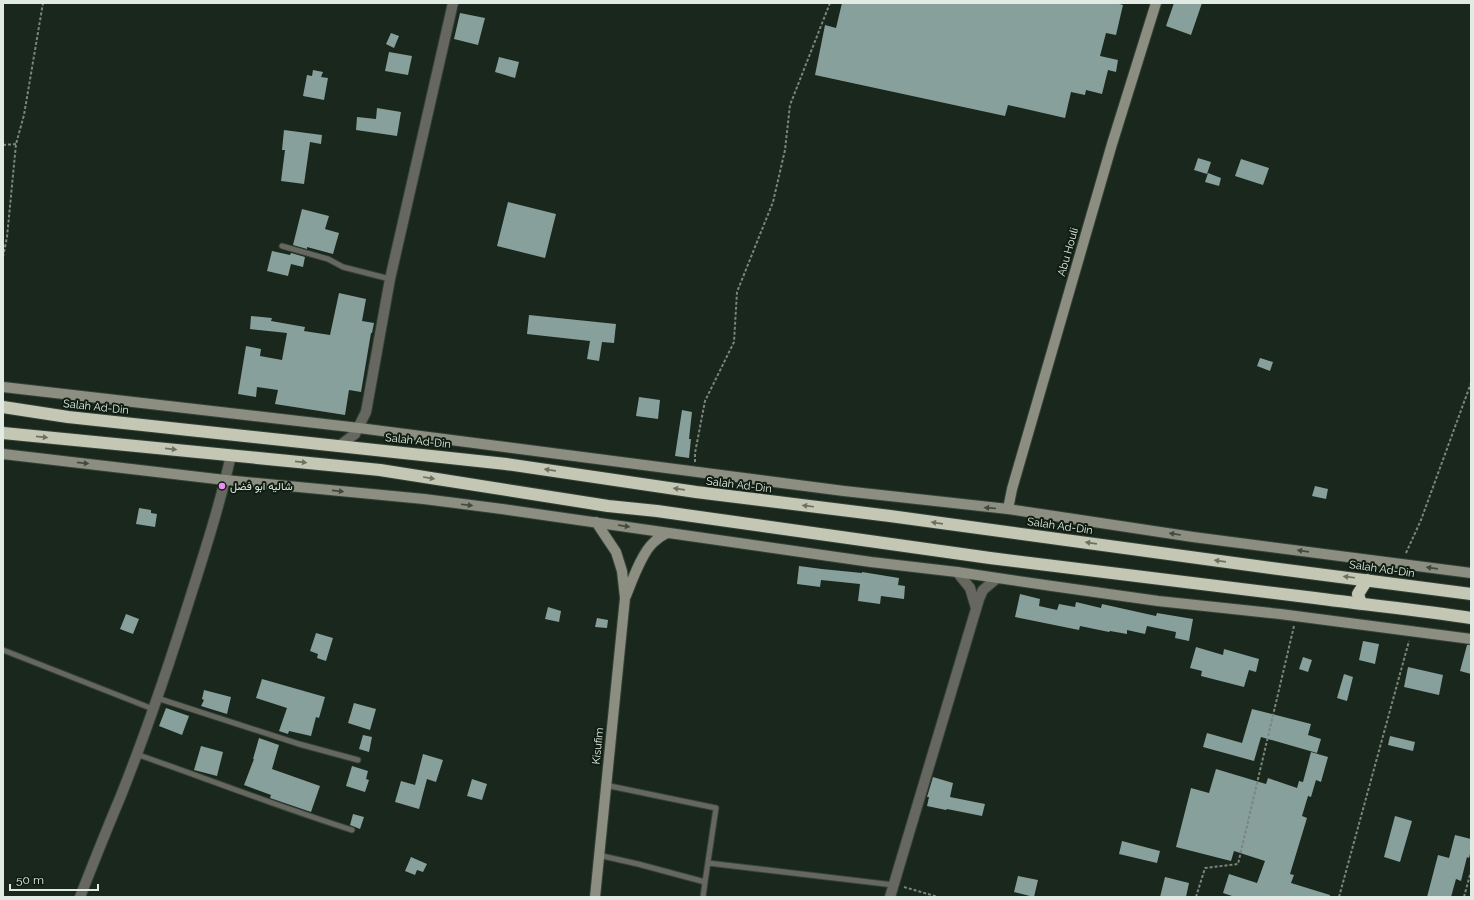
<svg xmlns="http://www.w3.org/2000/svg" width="1474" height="900" font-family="Raleway,Vazirmatn,sans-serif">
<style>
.building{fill:#87a09c}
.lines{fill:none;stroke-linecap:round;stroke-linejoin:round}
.lane-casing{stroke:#354238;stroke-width:7}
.street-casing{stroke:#354238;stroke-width:12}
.secondary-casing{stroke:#354238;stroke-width:12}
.highway-casing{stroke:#354238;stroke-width:14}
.path{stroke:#7a867c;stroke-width:2;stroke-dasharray:3 2;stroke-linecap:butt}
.lane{stroke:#66675f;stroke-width:5}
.street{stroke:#66675f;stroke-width:10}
.secondary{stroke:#8c8e81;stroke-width:10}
.highway{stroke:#c4c7b3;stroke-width:12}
.oneway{fill:#6a7262}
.oneway2{fill:#424a3e}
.poi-dot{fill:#ee8cf8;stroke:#101d12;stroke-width:1.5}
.labels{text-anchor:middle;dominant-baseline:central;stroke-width:4;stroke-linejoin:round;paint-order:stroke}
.street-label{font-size:11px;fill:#e2ebe3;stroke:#101d12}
.poi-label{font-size:11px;fill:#e2ebe3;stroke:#101d12;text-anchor:start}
</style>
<rect width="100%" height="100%" fill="#19271c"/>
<path class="building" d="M842,3H1116L1123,5L1116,35L1106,33L1100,56L1118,60L1116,72L1108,70L1102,94L1086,90L1085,95L1071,92L1065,118L1008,105L1005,116L815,75L825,25L836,28Z
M1174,3H1202L1191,35L1166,26Z
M460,13L485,18L478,45L454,39Z
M391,33L399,36L394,48L386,44Z
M389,52L412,56L408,75L385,71Z
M499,57L519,62L515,78L495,72Z
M313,70L323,72L321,77L328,78L324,100L303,96L307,75L312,76Z
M377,108L401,112L397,136L356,130L357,117L376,119Z
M284,130L322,135L321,144L310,142L304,184L281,181L285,150H282Z
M1198,158L1211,162L1207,174L1194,170Z
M1241,159L1269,168L1263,185L1235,176Z
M1208,173L1221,178L1219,186L1205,182Z
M508,202L556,214L545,258L497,246Z
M302,209L329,216L325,229L339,233L333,254L307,247V249L293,245Z
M272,251L290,255L291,253L305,257L303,267L291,264L288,276L267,271Z
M339,293L366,299L362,321L374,323L372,333H371L361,392L349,390L345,415L275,404L278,390L257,387L256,397L238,394L246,346L261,349L260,356L282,360L287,333L250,329L251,316L272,318L271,321L305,327L304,331L330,335Z
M529,315L616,324L614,343L602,342L599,361L587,359L590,341L527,334Z
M1260,358L1273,362L1270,371L1257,366Z
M639,397L660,400L658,419L636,416Z
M682,410L692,412L689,439H691L689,458L675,456Z
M1315,486L1328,489L1326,499L1312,496Z
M139,508L151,510V513L157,514L155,527L136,524Z
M799,566L822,569L862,573V572L899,578L898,585L905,586L904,599L881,596L880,604L858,601L860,584L821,580L820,587L797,584Z
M1020,594L1040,599L1039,606L1057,610L1059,604L1075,607L1076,602L1101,608L1102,604L1156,616L1157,613L1193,619L1189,641L1175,638L1176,632L1147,626L1145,634L1127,630V634L1110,631L1109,632L1080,626L1079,630L1015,617Z
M548,607L561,611L559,622L545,619Z
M126,614L139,619L133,634L120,629Z
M597,618L608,620L607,628L595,627Z
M316,633L333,638L326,661L317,658L318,654L310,651Z
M1363,641L1379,644L1375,664L1359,660Z
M1467,645H1471V674L1460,671Z
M1196,647L1223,655L1224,649L1259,659L1256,672L1249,670L1244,687L1201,676L1202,671L1190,668Z
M1303,657L1312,660L1308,672L1299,669Z
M1408,667L1443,675L1439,695L1404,687Z
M1344,674L1353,677L1347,701L1337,698Z
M262,679L325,697L319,718L316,717L311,736L289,731L288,734L279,731L287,708L256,698Z
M204,690L231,697L227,714L201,706L204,700L202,699Z
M354,703L376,709L370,730L348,723Z
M166,708L189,716L182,735L159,726Z
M1252,709L1311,724L1308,735L1321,739L1317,753L1261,737L1254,761L1203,747L1207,733L1242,743Z
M363,735L372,737L369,752L359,749Z
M1390,736L1415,742L1413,751L1388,745Z
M259,738L279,745L272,769L320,786L311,812L270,798L271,795L244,785L254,759H253Z
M201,746L223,752L217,776L194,770Z
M1311,752L1328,757L1321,782L1316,780L1311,797L1308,796L1302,816L1307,818L1290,874L1294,875L1291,883L1330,895V897H1235L1223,893L1229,874L1257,883L1265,861L1234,851L1231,861L1176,847L1191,788L1209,793L1216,769L1266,784L1268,778L1297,788L1299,781L1303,782Z
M423,754L443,760L436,782L427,779L419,809L395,802L401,781L415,785Z
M352,766L368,771L366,779L369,780L365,792L346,786Z
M933,777L953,783L950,797L985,804L982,816L947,809L946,810L927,806L929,797H927Z
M472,779L487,784L482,800L467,796Z
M353,814L364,817L360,829L350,825Z
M1395,816L1412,821L1400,862L1384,857Z
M1455,835L1471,839V850L1469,858L1467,857L1461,881L1456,879L1451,897H1427L1438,855L1449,858Z
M1122,841L1160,851L1157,863L1119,854Z
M411,857L427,864L423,872L417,870L415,875L405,871Z
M1018,876L1038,880L1034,897L1014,892Z
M1165,877L1189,883L1186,897H1160Z"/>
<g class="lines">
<defs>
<path id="lane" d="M282,246L328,259L343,267L390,279
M3,650L153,709
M157,698L299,744L358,760
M136,754C208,779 279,807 352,830
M605,785L716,808L705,882
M598,855L638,864L705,882L703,897
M708,863L894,885"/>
<path id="street" d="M339,446L355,434L366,412L390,279L453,3
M957,572L970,588L976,608
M80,897C93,864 106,831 120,798C146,733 169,665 190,598C205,551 220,504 231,455
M890,897L979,599L983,590L996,579"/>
<path id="secondary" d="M3,387L359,428L844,491L1008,509L1193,537L1471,573
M3,454L225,480L424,499L502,509L871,562L957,572L1052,586L1158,601L1280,614L1471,639
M1008,509L1012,489L1112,144L1156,3
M626,596C632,581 642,552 654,542C658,538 663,535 667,533
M595,897L625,598L622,571L616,552L596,522"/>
<path id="highway" d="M3,407L68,417L506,464L696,492L890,516L1271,568L1471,594
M3,433L380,470L608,506L657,511L990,558L1315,598C1367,605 1419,610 1471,618
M1361,604L1358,594L1367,580"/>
</defs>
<use href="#lane" class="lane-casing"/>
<use href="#street" class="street-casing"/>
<use href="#secondary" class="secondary-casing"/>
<use href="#highway" class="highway-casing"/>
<path class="path" d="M3,145L16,144
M3,257L7,237L16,144L24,115L43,3
M695,462V453L705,401L734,342L737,292L773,202L785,150L790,105L830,3
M1406,553L1421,520L1471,383
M904,887L938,897
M1196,897L1205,868L1238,864L1294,626
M1339,897L1409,641
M1464,897L1471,871"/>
<use href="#lane" class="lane"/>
<use href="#street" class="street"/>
<use href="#secondary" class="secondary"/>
<use href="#highway" class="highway"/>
</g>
<defs><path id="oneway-solid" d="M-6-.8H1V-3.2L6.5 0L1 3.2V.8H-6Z"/></defs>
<g class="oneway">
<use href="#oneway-solid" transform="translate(42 437) rotate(6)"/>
<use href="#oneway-solid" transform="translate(171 449) rotate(6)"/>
<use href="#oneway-solid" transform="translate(301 462) rotate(6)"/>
<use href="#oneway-solid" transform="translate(550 470) rotate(-172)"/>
<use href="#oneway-solid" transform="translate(429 478) rotate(9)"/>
<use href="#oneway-solid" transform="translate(679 489) rotate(-172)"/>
<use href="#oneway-solid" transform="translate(808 506) rotate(-173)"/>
<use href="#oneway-solid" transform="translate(937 523) rotate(-172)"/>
<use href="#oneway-solid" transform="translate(1091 543) rotate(-172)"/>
<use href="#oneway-solid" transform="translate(1220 561) rotate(-172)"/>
<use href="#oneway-solid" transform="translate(1349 577) rotate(-173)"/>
</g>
<g class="oneway2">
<use href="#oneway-solid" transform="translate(83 463) rotate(6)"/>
<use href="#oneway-solid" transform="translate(338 491) rotate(6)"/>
<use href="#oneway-solid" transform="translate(467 505) rotate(7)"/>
<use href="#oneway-solid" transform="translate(990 508) rotate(-175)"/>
<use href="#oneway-solid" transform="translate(624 526) rotate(8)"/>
<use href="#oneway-solid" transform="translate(1175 534) rotate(-171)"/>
<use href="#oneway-solid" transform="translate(1303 551) rotate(-172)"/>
<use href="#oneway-solid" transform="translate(1432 568) rotate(-172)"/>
</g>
<circle class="poi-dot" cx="222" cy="486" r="4"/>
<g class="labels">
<g class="street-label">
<text transform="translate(1068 252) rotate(-74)">Abu Houli</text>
<text transform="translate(96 407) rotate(6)">Salah Ad-Din</text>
<text transform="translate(418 441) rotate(6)">Salah Ad-Din</text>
<text transform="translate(739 485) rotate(7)">Salah Ad-Din</text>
<text transform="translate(1060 526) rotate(8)">Salah Ad-Din</text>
<text transform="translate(1382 569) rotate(8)">Salah Ad-Din</text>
<text transform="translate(598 746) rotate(-84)">Kisufim</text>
</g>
<g class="poi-label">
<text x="230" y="486">شاليه ابو فضل</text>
</g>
</g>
<rect width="1474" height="900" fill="none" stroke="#e2ebe3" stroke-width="8"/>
<path d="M10 884v6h88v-6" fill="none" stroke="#e2ebe3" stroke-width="2"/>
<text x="16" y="884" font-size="12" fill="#e2ebe3" stroke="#101d12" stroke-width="3" paint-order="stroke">50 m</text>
</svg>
